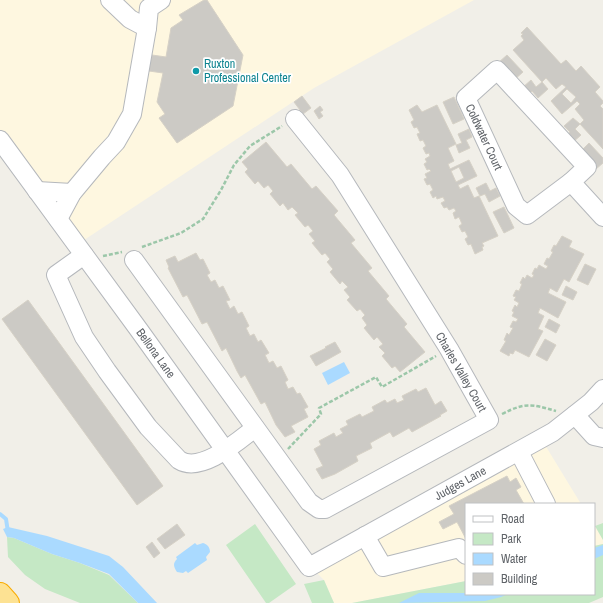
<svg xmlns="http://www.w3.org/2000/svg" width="603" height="603" font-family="'Archivo Narrow',sans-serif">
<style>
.commercial{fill:#fef7e0}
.green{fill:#c5e8c5}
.water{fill:#aadaff}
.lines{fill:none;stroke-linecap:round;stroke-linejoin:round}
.stream{stroke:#aadaff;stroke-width:4}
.building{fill:#cccac5;stroke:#d6d1c6;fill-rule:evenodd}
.minor-casing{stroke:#b5b8bc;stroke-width:20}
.highway-casing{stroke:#f9ab00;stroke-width:24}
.path{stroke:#9cc7a9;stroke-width:2.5;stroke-dasharray:4 2;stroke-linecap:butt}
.minor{stroke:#fff;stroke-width:18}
.highway{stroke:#fde293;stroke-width:22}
.culture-dot{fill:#0f9aa8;stroke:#fff;stroke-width:1.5}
.labels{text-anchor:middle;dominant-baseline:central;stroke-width:3.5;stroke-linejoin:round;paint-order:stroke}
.culture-label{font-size:12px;fill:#0d838f;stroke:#fff;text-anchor:start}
.street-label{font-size:12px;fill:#5f6368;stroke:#fff}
</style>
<rect width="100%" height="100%" fill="#f1efe8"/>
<path class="commercial" d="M0,0H474L314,88L75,246L0,140Z
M542,440L581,504H466V581L352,603H334L324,580L309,565Z
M594,525L603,540V544L594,546Z"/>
<path class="green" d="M603,523V540L595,526Z
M255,524L296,584L269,603H266L226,545Z
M7,537L14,538L52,554L80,563L109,575L138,603H80L45,589L25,575L8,557Z
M603,544V597L589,603H352L466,581V594H594V546Z
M324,580L334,603H312L304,584Z"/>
<path class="water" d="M344,362L350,373L328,385L322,373Z
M8,527L47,536L109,556L123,567L157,603H138L109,574L80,563L52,554L14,538L7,537L3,529Z
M195,543L197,545L203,543C207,544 210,547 210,552L206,557L207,560L188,573L186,571L183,573L177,572C173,566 173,563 177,559L176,557Z
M603,545V555L594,559V548Z
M419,593H466V594H508L501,597L485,601L399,603Z"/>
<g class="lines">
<path class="stream" d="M0,514L6,519L8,532"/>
</g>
<path class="building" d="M204,0H207L243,55L233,106L177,143L159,118L165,114L157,102L163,73L149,71L152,55L166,57L171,28L183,20L179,15Z
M527,27L561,64L566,60L576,71L581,66L600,87L595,92L603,101V103L600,106L603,109V149L580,124L584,120L575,109L580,104L577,101L562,114L551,101L566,87L562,84L556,89L546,78L542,82L513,50L524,40L521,36L523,34L521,33ZM567,89L576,97L571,103L562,94Z
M507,55L523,72L514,80L498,63Z
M531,80L536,87L542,82L548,89L538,98L532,91L528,95L522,88Z
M302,96L311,108L303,114L294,102Z
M454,97L464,119L453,124L443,102Z
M417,105L422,112L437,105L456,144L448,148L454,161L448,164L450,169L469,160L477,176L458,185L460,189L468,185L474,198L479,196L498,236L482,243L484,246L482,247L483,250L475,254L471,244L468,245L465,239L468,237L465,231L462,232L459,226L462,224L459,217L455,219L453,213L456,211L454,208L449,210L447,207L444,208L441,203L445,201L443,197L437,199L436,196L433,198L430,192L433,190L430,184L427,185L424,179L427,178L425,174L431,171L429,169L427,170L424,164L427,162L425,159L430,156L429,153L426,154L423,148L426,146L423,140L420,141L417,134L420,133L417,127L414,128L411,122L414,120L409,110ZM459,167L464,178L456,182L451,171Z
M320,106L323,110L320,112L323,116L319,119L314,111Z
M573,118L580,124L575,129L581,135L572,143L566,137L570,132L564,126Z
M469,129L472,137L466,140L470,148L459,153L456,145L462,143L458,134Z
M266,142L287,167L291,164L312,189L316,186L338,211L334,215L355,240L351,243L372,268L368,271L389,296L386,299L407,324L404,327L425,352L400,372L395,366L392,368L382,356L385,353L379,347L383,344L377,337L374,340L364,328L367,325L362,318L365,315L360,309L357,311L347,300L350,297L344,290L348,287L342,281L340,284L330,272L333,269L327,262L330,259L325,253L322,255L312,243L315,241L309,234L313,231L308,225L305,227L295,215L298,213L292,207L288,210L283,203L280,206L270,194L273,191L268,185L264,188L258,181L255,184L245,172L248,169L242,162Z
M589,143L603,158V163L596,169L580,152Z
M486,183L490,191L496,188L500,196L489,202L485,194L480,196L476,188Z
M504,207L514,228L504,233L493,212Z
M562,236L572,241L569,247L584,254L569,282L564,279L557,292L550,288L548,293L566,302L558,318L540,308L538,313L544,316L538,329L543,331L529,357L515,350L513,354L510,353L509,356L500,351L506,341L504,340L507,333L509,335L513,328L510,327L513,321L516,322L518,319L512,316L514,312L512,311L515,305L517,307L519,303L514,300L516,297L513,296L516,290L519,291L522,284L520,283L523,277L525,279L527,275L532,278L534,275L532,274L535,268L537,269L539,265L546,269L548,266L544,264L547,258L549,259L553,252L551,251L554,245L556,246Z
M196,253L200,260L203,259L210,273L207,275L211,282L215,280L219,288L223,286L230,300L226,301L230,309L234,306L238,314L242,312L249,326L246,328L250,336L254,334L258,342L261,340L269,353L265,355L269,363L273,361L277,368L281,366L288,380L285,382L288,389L293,387L297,394L300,393L308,407L304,409L308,417L291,426L295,432L285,437L276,425L265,402L261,404L245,375L241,378L237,371L226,348L222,351L207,322L202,324L187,295L183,297L168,268L169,267L166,260L175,256L178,262Z
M585,264L596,269L588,285L577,280Z
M566,286L577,292L573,300L562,295Z
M28,300L163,486L137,505L2,319Z
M549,319L560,325L556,333L545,327Z
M545,339L556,345L547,361L536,355Z
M335,342L341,352L316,366L310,356L326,348L325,347Z
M426,388L435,405L441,401L447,411L440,415L441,416L412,432L409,428L393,437L390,432L370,443L372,448L356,456L358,461L335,474L322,479L316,469L323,466L314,449L321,445L319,441L334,433L336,437L343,433L340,429L348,425L346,421L360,414L362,417L374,411L372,407L385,400L387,403L395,399L397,403L404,400L402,396L416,389L418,392Z
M507,476L510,482L516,478L521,487L516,490L524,504H466V539L457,522L443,529L439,522L454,514L449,506Z
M177,524L185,535L165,549L157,539Z
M152,542L160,553L154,558L146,547Z"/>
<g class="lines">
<defs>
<g id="minor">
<path d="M110,0L130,19L147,28"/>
<path d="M497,70L587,167L571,182L527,215L516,206L466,98Z"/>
<path id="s1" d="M0,140L139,330L309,567L553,432L591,402L603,389"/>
<path d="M571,182L603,217"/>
<path d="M37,191L72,193"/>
<path d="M58,219L72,193L102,157L116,142L132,114L147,28L149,8L161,0"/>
<path d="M84,255L56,275L84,337L107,371L148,427L179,460C201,474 238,441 255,428"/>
<path d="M134,260L309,502L319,509H325L489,420L449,349L340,175L295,119"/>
<path d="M575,415L594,436L603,438"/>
<path d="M519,452L546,504"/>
<path d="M365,536L383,567L459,548L466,555"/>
</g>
<path id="highway" d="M0,594L8,603"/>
</defs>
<use href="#minor" class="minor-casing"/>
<use href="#highway" class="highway-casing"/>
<path class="path" d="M142,247L181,233L203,219L221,190L234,165L250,146L282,126
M103,256L122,252
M502,414C526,402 531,404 556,411
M288,449L321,414L319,408L376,377L382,387L436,356"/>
<use href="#minor" class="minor"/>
<use href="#highway" class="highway"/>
</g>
<circle class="culture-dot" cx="196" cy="71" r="4"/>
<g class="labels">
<g class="culture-label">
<text x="204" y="64">Ruxton<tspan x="204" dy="14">Professional Center</tspan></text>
</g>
<g class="street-label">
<text transform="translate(484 137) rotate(65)">Coldwater Court</text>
<text stroke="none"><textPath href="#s1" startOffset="264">Bellona Lane</textPath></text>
<text transform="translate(461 372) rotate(60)">Charles Valley Court</text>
<text stroke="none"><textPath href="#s1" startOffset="700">Judges Lane</textPath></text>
</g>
</g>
<rect x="465" y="503" width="130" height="92" fill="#ffffff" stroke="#bfc1c3"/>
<rect x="473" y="516" width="20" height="6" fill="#ffffff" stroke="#bfc1c3"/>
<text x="501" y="523" font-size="12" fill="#5f6368">Road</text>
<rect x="473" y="533" width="20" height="12" fill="#c5e8c5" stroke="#bfc1c3"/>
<text x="501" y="543" font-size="12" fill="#5f6368">Park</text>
<rect x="473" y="553" width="20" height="12" fill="#aadaff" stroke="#bfc1c3"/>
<text x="501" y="563" font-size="12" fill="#5f6368">Water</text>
<rect x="473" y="573" width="20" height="12" fill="#cccac5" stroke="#bfc1c3"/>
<text x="501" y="583" font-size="12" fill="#5f6368">Building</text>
</svg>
